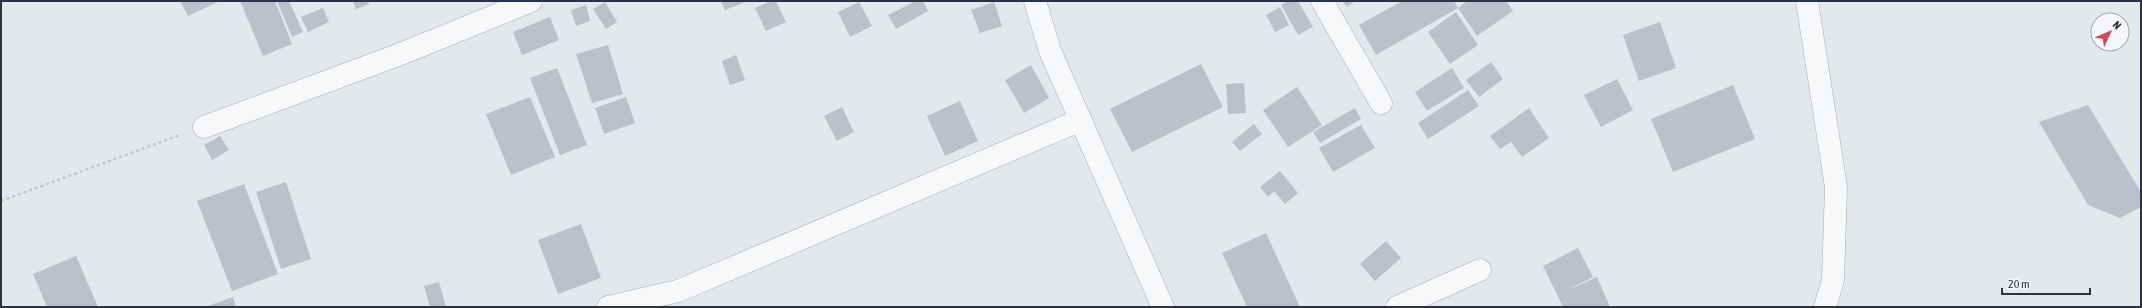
<svg xmlns="http://www.w3.org/2000/svg" width="2142" height="308" font-family="'Asap Condensed',sans-serif">
<style>
.building{fill:#bbc0ca}
.lines{fill:none;stroke-linecap:round;stroke-linejoin:round}
.minor-casing{stroke:#a9aeb7;stroke-width:23}
.path{stroke:#c2c5cb;stroke-width:2.5;stroke-dasharray:3 3;stroke-linecap:butt}
.minor{stroke:#f7f8fa;stroke-width:22}
</style>
<rect width="100%" height="100%" fill="#e4e7ec"/>
<path class="building" d="M180,1H220L188,16Z
M240,1H275L292,44L263,56Z
M277,1H289L303,32L292,37Z
M353,1H368L369,4L356,9Z
M721,1H748L725,10Z
M771,1H776L786,22L766,31L755,8Z
M916,1H923L928,11L896,29L888,15Z
M1288,1H1298L1313,27L1298,35L1281,5Z
M1342,1H1355L1347,7Z
M1402,1H1454L1458,8L1376,55L1359,25Z
M1467,1H1506L1513,11L1477,36L1458,8Z
M605,2L617,22L606,29L593,9Z
M859,2L872,26L850,37L838,12Z
M994,2L1002,26L980,33L971,10Z
M586,5L590,21L576,26L571,10Z
M1280,7L1289,25L1275,32L1266,15Z
M323,8L329,22L308,32L301,17Z
M1456,12L1478,45L1450,64L1428,32Z
M550,17L559,40L522,55L513,32Z
M1660,22L1676,68L1639,81L1623,35Z
M608,45L623,94L592,103L576,54Z
M736,55L745,80L730,85L722,61Z
M1491,62L1503,79L1479,97L1466,80Z
M1201,64L1223,107L1132,152L1110,109Z
M1031,65L1049,98L1024,113L1005,80Z
M557,68L587,145L560,155L530,78Z
M1452,68L1464,88L1427,111L1415,92Z
M1617,79L1633,110L1601,127L1584,95Z
M1244,83L1246,113L1228,114L1226,84Z
M1733,85L1755,139L1673,172L1651,119Z
M1297,87L1322,125L1288,147L1263,110Z
M1468,90L1479,106L1428,139L1418,123Z
M530,97L555,157L511,175L486,114Z
M626,97L635,123L604,134L595,108Z
M960,101L978,141L945,156L927,116Z
M2088,105L2141,192V207L2120,218L2088,205L2039,122Z
M842,107L854,132L837,141L824,116Z
M1355,108L1361,119L1320,143L1313,132Z
M1529,108L1549,138L1522,157L1511,142L1500,149L1490,136Z
M1254,124L1262,134L1240,151L1232,142Z
M1361,125L1375,148L1333,172L1319,148Z
M220,136L229,150L212,160L204,145Z
M1280,171L1298,193L1285,204L1274,191L1268,197L1260,187Z
M286,182L311,259L281,269L256,192Z
M244,184L278,274L232,291L197,201Z
M581,224L601,278L558,294L538,240Z
M1266,233L1300,307H1247L1222,253Z
M1386,241L1401,258L1375,281L1360,264Z
M1578,248L1593,277L1566,291L1597,277L1610,307H1563L1543,266Z
M76,256L98,307H47L33,274Z
M439,282L446,307H430L424,286Z
M233,297L236,307H205Z"/>
<g class="lines">
<defs>
<path id="minor" d="M1035,1L1050,51L1163,307
M1322,1L1381,103
M1807,1L1836,187L1833,280L1825,307
M204,127L398,55L531,1
M608,307L678,291L1081,120
M1397,307L1480,270"/>
</defs>
<use href="#minor" class="minor-casing"/>
<path class="path" d="M1,201L180,135"/>
<use href="#minor" class="minor"/>
</g>
<rect width="2142" height="308" fill="none" stroke="#2b3445" stroke-width="4"/>
<g transform="translate(2110 32) rotate(46)"><circle r="19" fill="#f4f6f9" stroke="#a4a8b1"/>
<path d="M0-3L7 15L0 10L-7 15Z" fill="#d1495b"/>
<text y="-6" font-size="11" font-weight="bold" text-anchor="middle" fill="#2b3445">N</text>
</g>
<path d="M2002 288v6h88v-6" fill="none" stroke="#2b3445" stroke-width="2"/>
<text x="2008" y="288" font-size="12" fill="#2b3445" stroke="#f4f6f9" stroke-width="3" paint-order="stroke">20 m</text>
</svg>
